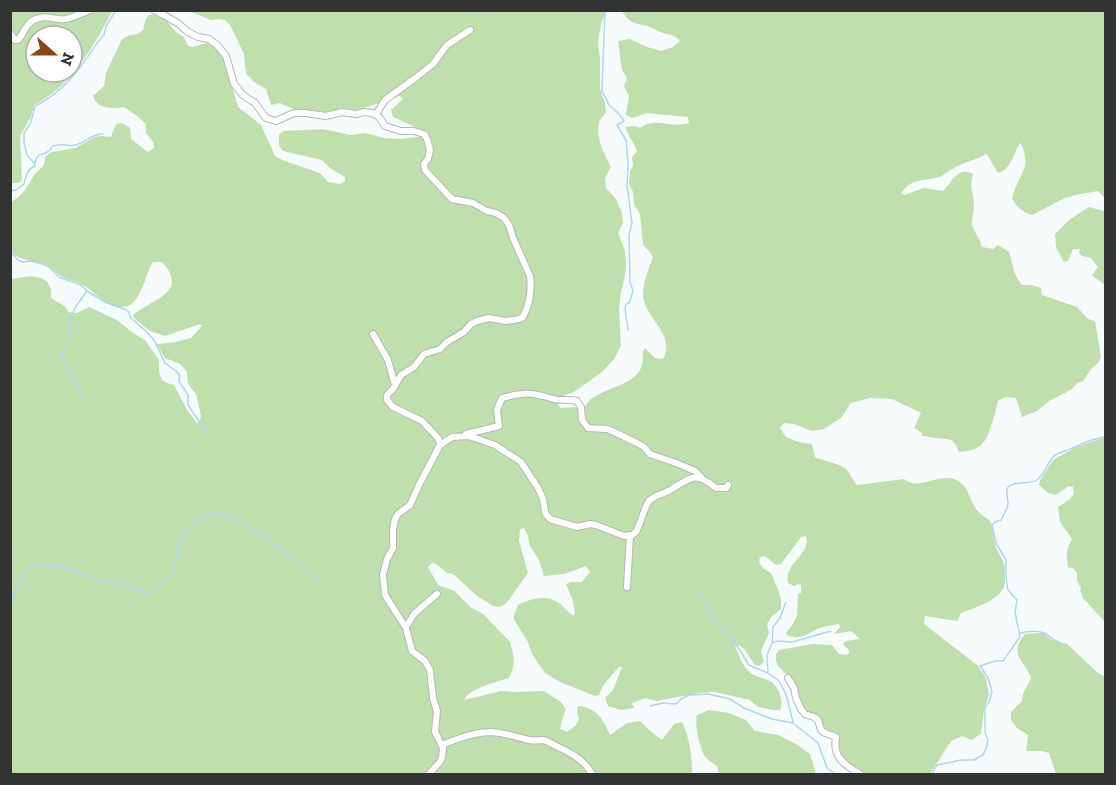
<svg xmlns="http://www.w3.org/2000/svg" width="1116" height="785" font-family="'Zilla Slab',serif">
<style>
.green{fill:#bfe0ad;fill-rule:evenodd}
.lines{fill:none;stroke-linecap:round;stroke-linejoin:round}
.stream{stroke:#aed4f6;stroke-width:1.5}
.street-casing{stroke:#b3b9b8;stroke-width:8}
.street{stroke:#fff;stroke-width:6}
</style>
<rect width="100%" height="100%" fill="#f6fcfb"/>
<path class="green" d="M11,11H114L111,13C94,47 69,88 34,105L31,117L20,136L22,180L19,183H11ZM36,36H72V72H36Z
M189,11H606L601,24L598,43L600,58V89L605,103L606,112C606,112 601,119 600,120C594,135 604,154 611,167L605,178L606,188L616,199L622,213L623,223L618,233L625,251L626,263L625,276L621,292L619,309L621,346L614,359L602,372L574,392L558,398L556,402L561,408L575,407L578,408L581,419L586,418C585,415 584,411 585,408C589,390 631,388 640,370C643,364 643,357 643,351L645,348L655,358L663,359C677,335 643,317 643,294C643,282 649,268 653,257L649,251L643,245L640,214L634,204L633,192L629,184L630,171L633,166L632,157L637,151C634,142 628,136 625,127L634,126L640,128C656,116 671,129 689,123L688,117L646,113L633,118L626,115L629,96L624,86L627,78L622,70L618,41L630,39L647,47L661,51L673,47L680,41C675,35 670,35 663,33C658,31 654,29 650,27C636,22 631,26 622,11H1105V196L1104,197L1098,191L1076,195L1065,198L1032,215C1023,212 1018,208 1012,199C1017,175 1033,170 1021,144L1020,143C1013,154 1011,170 998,173C994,167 991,159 986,154C978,159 969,161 960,165C952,168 946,174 939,177C922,182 913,177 901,193L904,195L924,188L943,191C952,182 958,166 973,174C969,189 973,190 974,204C974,210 972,217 972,224C973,231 980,238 982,247L993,249L998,245L1009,252C1014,267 1012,272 1022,285H1032L1041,288L1042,295L1077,307L1088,319L1095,321L1101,357L1098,363L1092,368L1083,381L1077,383L1072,389L1049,401L1037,411L1022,417L1016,398L1005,397L998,401C996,410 994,418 991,426C985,445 980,450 959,452C953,437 951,440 937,438C932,438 927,436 922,436V433L914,428L921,413L892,399L870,398L851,403L841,418L824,429L812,431L794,424L784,423L780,428L786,437L798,442L812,444L815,457C824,461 837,463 845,468C850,473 852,480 857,485L904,479C921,493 942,468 961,483C970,490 970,504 978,511C981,515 986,517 989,520C994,526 993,539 996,547C998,553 1002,557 1004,564C1005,569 1006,581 1004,587C998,601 974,608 961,613L957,621L925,616L924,624L977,665L986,678L989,695L984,709L981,734L971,740L962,736L951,741L930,774H865L843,759L829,733L802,708L792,680L778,666L776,661V654L779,650L812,644L832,645L839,654L846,655L849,653V650L843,644L846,641L860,639L851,631L834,634L840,627L839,624C833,625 826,626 820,628C807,633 804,640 788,636L786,633L793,624L797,616L798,594L801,593V585L798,584L794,586L788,583C784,562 811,556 806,536L801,537L781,564L776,565L765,556L760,557L759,562L763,568L771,573L779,592L781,600V609L772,616L767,624L769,633L761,651L764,662L759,666L755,665L745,650L739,645L735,646C739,655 743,668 752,674C757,677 764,678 770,681C779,687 784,700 780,710H773L758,707L750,700L715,692L699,693L656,701L646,698L632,703L634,708L621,710L608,706L605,698L613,690L622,667H619C611,676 603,684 599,695L595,696L560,682L545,673L532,654L528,642L513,618L518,605C531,599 546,594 559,603C565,607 567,613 574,616L575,613L573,601L566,584L571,582H582L590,572L586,566L564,574L544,576L539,560L530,546L528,536L524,528L520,529L519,541L528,573L508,601L504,605L499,607L493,606L477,596L453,574L447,573L436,564L432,563L428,567L438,585L455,591L462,599L472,608L483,614L510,642L514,658L513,668L509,678C497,682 470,688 464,700L501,691L515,692L544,691L561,702L566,709L562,720L560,729L567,732L575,726L579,720L577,712L578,706C596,707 604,720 610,735L627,723L640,721L649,730L662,740L674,724L682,722C690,739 692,756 692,774H11L10,278L12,279C25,277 44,272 50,287C52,291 51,294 51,298L66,307L68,312L77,313L89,307L117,320L133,333L145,340L159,360V372L162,380L167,383L174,385L187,410L197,423H199L201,416L196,394L188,384L187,372L180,364L165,358L157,345L158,344L175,342L191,338L202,326L200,324L165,336L150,331L134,318L133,315C152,299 190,293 162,262H153C145,274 142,300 128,306C112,312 95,292 83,285C75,281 65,279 58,274C55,272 53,270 51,268C39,259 15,263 11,249C8,242 11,211 11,202C18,198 24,193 28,185C31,181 33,176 36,173C42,167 45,166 45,157L52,152L75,148L95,137L102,136L111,137L116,124L122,123L130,128L131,139L148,152L154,148V143L146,133V124L137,116L124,107C112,109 97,109 93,96L104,86L106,73L122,39L130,35L138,34L143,30L145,21L149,15L157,14L166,20L176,32L184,37L188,46L192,47L207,43L218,48L225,57L228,66L230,80L238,107L261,125L275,156L282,160L320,173L328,182L340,184L345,181V177L330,168L322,160L283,151L279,146V134L284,131L323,129L351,135L365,133L384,138L400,139L418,137L428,133L393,117L391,110L403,99L400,96L364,108L357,112C343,108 344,112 333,113C316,114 293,111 280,103L271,105L266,89L254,82L246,74L244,54L230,25L225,20L219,19L211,20Z
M1089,207L1104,211L1105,210V284H1103L1092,275L1098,267L1091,258L1082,256L1079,253L1080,249H1073L1068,261L1064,262L1056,248L1055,234L1069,220Z
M1105,437V622L1083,598L1080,590L1081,588L1077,581V573L1074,569L1068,567C1066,554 1066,551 1072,539L1060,522L1058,507L1070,499L1074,494L1073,487L1069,486L1056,495L1048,493L1039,485L1040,480L1053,460L1074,448Z
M1037,633H1043L1052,640L1067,644L1098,673L1105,677V774H1056L1049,753L1042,751H1026L1028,735L1017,728L1011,720V712L1022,701L1023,694L1031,678C1024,659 1008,655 1025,634Z
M709,710L729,713L746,720L755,731L778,735L796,744L810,754L816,774H719L717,766C713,763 708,761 705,757C700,748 694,725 697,715Z"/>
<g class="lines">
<path class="stream" d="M605,10L602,91L609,105L619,114L624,121L617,125L626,140L628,162L627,185L632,223L629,235L630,282L633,291L629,303L626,304L625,308L628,330
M35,163C38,151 41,157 49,151C50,151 50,149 52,147C58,142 68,147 76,145C87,142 89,135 103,134
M10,191L16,190L24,184C26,176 27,169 35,166V164L27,155L24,143V133L31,122L35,106C56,96 71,80 84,62C91,53 96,43 104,35L106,26L116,10
M10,251L18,260L23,262L31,261L43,264L49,267L59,277L81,285L87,291L107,303L124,309L128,311L131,318L145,330L154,340L165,363L176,371L180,376L179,381L188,395V405L208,435
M84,399L63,356L60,355L69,343L71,316L75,308L86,292
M696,591L709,608L716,623L731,636L749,665L768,673L779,681L786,694L793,722
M10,605L21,577L32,565L63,567L99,581L124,584L144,593L152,591L169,578L176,561V547L185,533L199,518L215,514L229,517L244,523L276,545L320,581
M1021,633C1028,631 1039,630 1046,634C1050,637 1053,640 1059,642
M772,642L773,627L780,618L786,602
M768,673L767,655L772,643L778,641L792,642L831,631
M650,706L663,703L676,704L681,699L689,695L708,694L730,699L744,708L772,719L793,723L818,743L827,768L835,774
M932,774L937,765L961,760H974L983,755L986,749L988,740L985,732V708L990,699L992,691L988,678L980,666L995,661H1003L1020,637L1015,612L1017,600L1008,590L1006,577V560L996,543L992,525L995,522L1001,520C1004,514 1008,509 1008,503C1008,499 1006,492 1007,489C1011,480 1031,485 1037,480C1045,473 1047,464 1053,457C1057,453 1060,453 1065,451C1079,446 1089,439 1104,437L1106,432"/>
<defs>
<path id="street" d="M154,10L164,15L179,24L188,32L198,37L209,39L217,45L226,56L234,84L243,95L255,103L266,118L276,121L294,113H305L326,116L342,112L356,114L364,112L372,113L379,117L385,126L401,131H414L424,134L427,139L430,150L428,159L424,164L425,170L452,199L473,203L487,211L496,213L504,218L509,225L513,238L530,276C532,290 529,305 523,317L519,319L506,321L489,318L477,321L471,324L464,332L447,342L440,349L424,354L414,367L401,375L393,389L387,395V400L393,407L422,421L438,438L441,445
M10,33L15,40H18C23,34 26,25 32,21C43,13 56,21 66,19C74,17 83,13 90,10
M376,114L385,100L418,76L433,64L447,45L470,30
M373,334L388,360L395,385
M466,434L499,426L497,410L502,398C525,392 531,392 554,399C561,401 569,399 577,401L581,407L582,420L588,428L608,429L637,443L644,447L650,454L676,463L695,471L701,477
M627,587L630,535
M405,626L408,624L414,614L437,594
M788,678L794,688L796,698L801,709L805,714L814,717L818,720L821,730L825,733L836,737C832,758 845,765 860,774
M442,745C458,738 475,732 492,732C505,733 517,737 529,740C535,741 538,740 543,740C548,741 552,744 556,746C570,752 585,760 592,774
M429,774L439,763L442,758L443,748L435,732L437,711L433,698L430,670L425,661L412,651L406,628L385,595L383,575L387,559L393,548V529L395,519L398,514L410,505L420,483L440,445L452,437L469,436L495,445L521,462L538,488L543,499L545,513L550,519L577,527L590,524L596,525L624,536L632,535L636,532C641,523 644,508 649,501C654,495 664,494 670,490C692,477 695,471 716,488H726L728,485"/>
</defs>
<use href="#street" class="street-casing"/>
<use href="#street" class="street"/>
</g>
<rect width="1116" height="785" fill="none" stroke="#313433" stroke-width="24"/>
<g transform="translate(54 54) rotate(111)"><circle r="28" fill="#ffffff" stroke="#adaead" stroke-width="1.5"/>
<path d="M0-4.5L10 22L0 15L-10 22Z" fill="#894615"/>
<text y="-9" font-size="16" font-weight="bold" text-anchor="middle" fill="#313433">N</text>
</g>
</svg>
